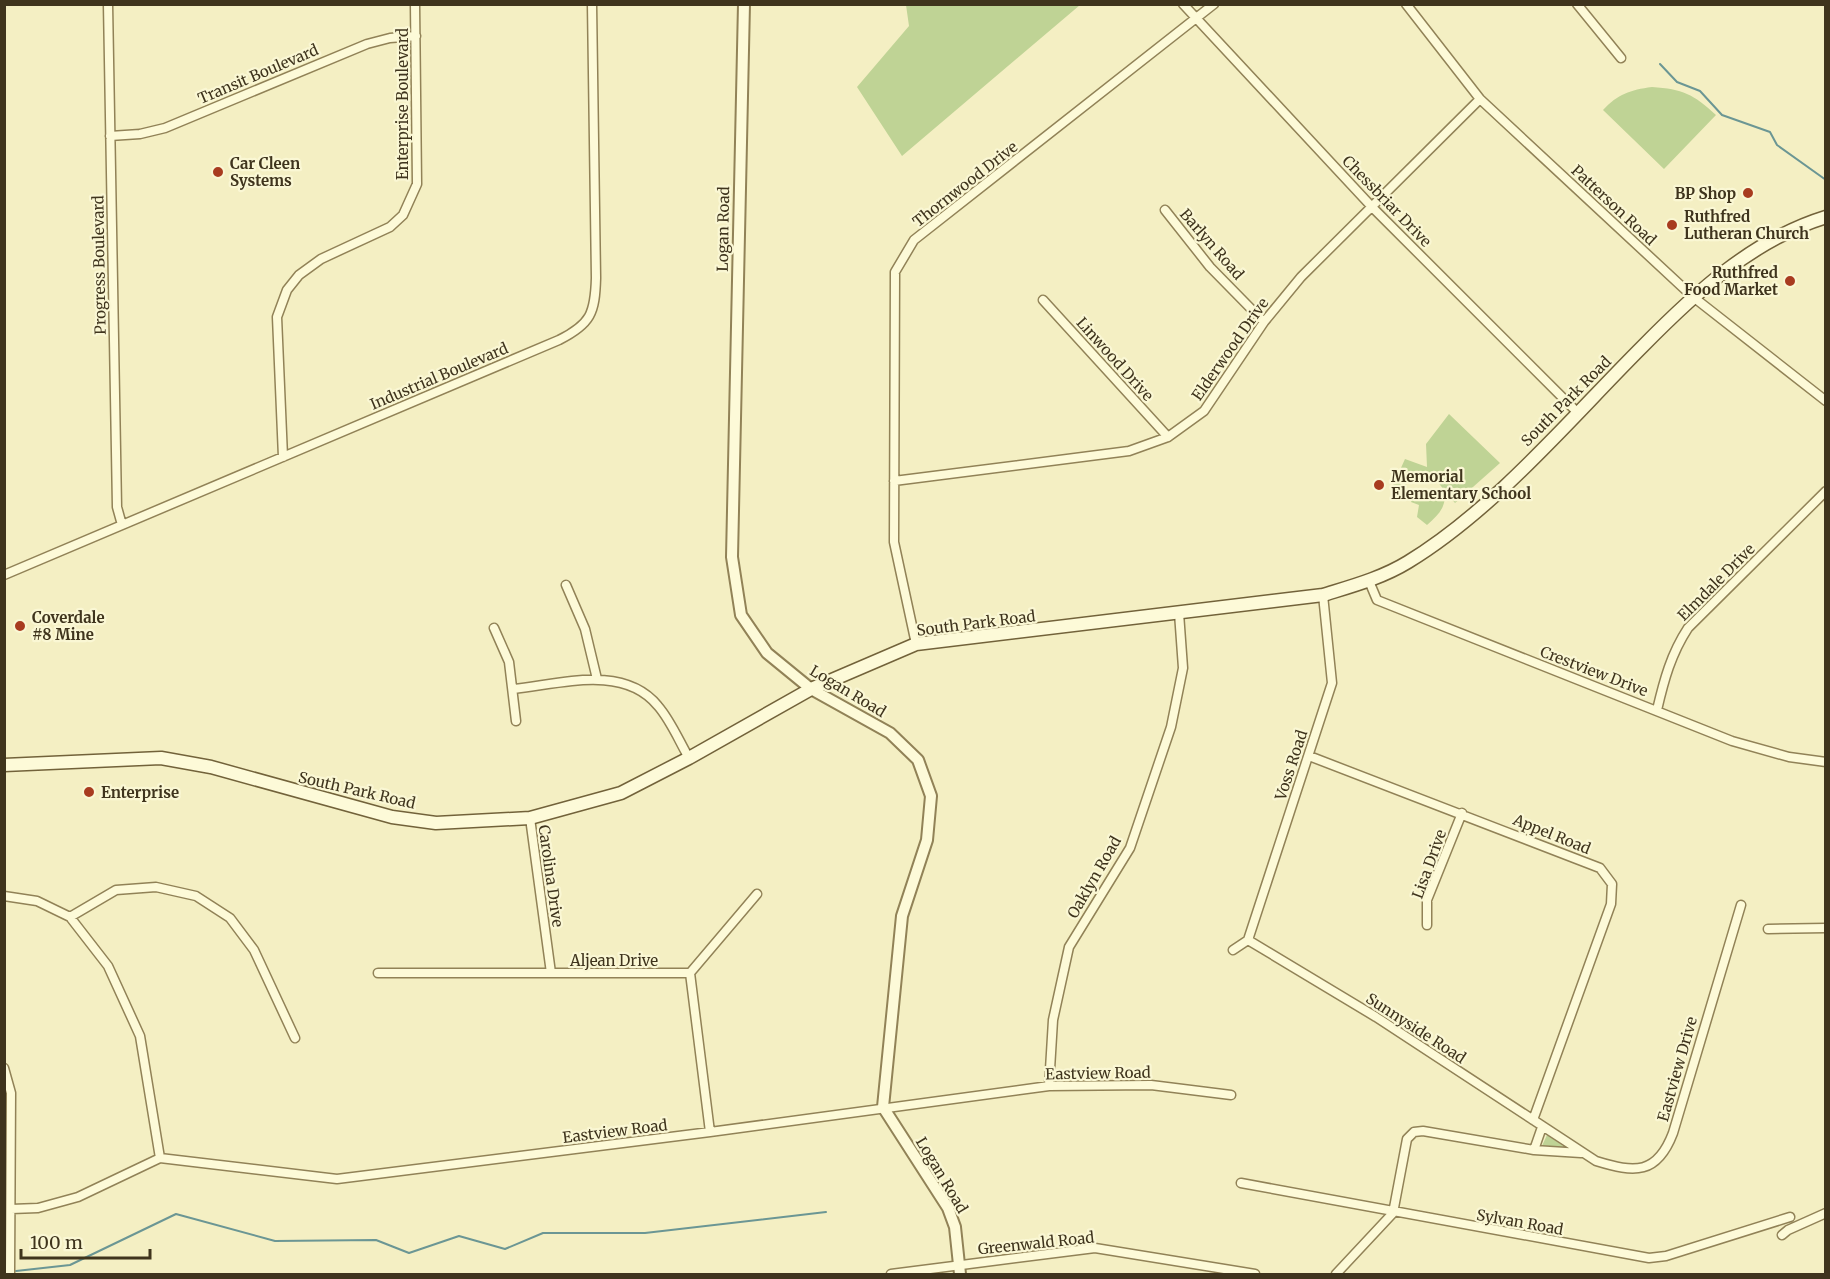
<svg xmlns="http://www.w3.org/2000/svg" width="1830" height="1279" font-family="Merriweather,serif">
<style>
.green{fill:#bfd395}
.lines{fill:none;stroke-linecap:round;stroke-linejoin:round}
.stream{stroke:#6b9694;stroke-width:2}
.minor-casing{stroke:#918257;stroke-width:11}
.tertiary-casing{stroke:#918257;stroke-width:14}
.secondary-casing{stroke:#72623a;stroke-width:15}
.minor{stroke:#fdfad8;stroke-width:8}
.tertiary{stroke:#fdfad8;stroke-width:10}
.secondary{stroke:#fdfad8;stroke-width:12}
.poi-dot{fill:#a83b1f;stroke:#faf7d4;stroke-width:2}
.labels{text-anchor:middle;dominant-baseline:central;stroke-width:4.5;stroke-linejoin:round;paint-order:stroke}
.street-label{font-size:15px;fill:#3f341d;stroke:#faf7d4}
.poi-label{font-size:15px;font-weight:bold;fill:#3f341d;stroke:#faf7d4;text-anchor:start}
</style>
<rect width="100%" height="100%" fill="#f4efc3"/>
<path class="green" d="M906,5V4L1080,5L902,156L857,87L909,26Z
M1652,87C1683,89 1693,94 1716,115L1664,169L1603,110C1618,94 1630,90 1652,87Z
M1449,414L1500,463L1455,503L1431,474L1428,479L1412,473L1402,493L1391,490L1405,459L1427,467L1426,444Z
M1409,490L1425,494L1437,491L1445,497C1444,510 1437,516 1427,525L1417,517L1419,505L1411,502Z
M1547,1135L1569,1150L1541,1148Z"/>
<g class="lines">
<path class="stream" d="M1660,64L1677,82L1700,91L1722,115L1770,132L1777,145L1826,180
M16,1271L70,1265L176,1214L275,1241L376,1240L409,1253L459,1236L505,1249L543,1233H645L826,1212"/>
<defs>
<path id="minor" d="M108,4L117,507L122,525
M1183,4L1372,207L1577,412
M1406,4L1480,99L1692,296L1826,401
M1577,4L1621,58
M110,136L140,134L165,128L367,44L390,38L416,36
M1165,210L1210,267L1264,322
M1043,300L1168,437
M283,457L277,317L287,290L299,275L321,259L390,227L403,215L417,184L415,4
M894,481L1129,451L1168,437L1204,411L1264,322L1301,277L1480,99
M4,575L559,340C591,324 595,313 596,278L592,4
M1369,581L1377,600L1732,741L1789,757L1826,762
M566,585L585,629L597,679
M494,628L509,662L516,721
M916,644L894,542L895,272L914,240L1214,4
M514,689C560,684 624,664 658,706C671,721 679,741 689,758
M1657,710C1664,680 1671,654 1688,628L1826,491
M1309,756L1600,868L1612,884L1611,904L1533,1120
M530,818L551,973
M4,896L37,901L70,917L108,966L140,1036L160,1158
M70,917L116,890L156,887L196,896L230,918L254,950L295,1038
M1427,925V900L1462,813
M1768,929L1826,928
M1248,940L1376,1017L1596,1161C1635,1173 1657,1175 1673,1133L1741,905
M1248,940L1332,683L1323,595
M1233,950L1248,940
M378,973H690L710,1132
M690,973L757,894
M4,1068L11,1093L10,1274
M1049,1086L1053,1020L1069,947L1130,848L1171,727L1183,668L1179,613
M1534,1150L1542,1127
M1241,1183L1649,1258L1666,1256L1790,1217
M11,1209L38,1208L78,1197L160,1158L337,1179L710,1132L1049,1086L1151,1085L1231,1095
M1782,1235L1788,1230L1826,1213
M891,1274L1095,1248L1255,1274
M1336,1274L1393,1213L1407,1139L1414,1132L1423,1131L1534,1150L1581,1153"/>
<path id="tertiary" d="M744,4L732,557L741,615L767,653L811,689L890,733L918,760L931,796L927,840L902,916L883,1107L948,1208L955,1227L960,1274"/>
<path id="secondary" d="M4,765L161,758L211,767L392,817L436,823L530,818L621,793L689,758L811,689L916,644L1323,595C1352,586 1382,578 1408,562C1495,509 1570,419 1642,347C1695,293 1752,240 1826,217"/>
</defs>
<use href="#minor" class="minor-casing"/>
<use href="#tertiary" class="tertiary-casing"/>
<use href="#secondary" class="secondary-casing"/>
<use href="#minor" class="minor"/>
<use href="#tertiary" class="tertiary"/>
<use href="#secondary" class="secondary"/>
</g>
<g class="poi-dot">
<circle cx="218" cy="172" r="6"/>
<circle cx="1748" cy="193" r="6"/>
<circle cx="1672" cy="225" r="6"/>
<circle cx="1790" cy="281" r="6"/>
<circle cx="1379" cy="485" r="6"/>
<circle cx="20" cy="626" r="6"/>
<circle cx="89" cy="792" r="6"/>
</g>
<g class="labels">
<g class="street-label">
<text transform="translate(258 74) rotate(-23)">Transit Boulevard</text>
<text transform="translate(402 104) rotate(-90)">Enterprise Boulevard</text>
<text transform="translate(965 184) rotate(-38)">Thornwood Drive</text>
<text transform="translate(1387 201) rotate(46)">Chessbriar Drive</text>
<text transform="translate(1614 205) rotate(43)">Patterson Road</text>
<text transform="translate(723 229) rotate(-89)">Logan Road</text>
<text transform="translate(1212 244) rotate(49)">Barlyn Road</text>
<text transform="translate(99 265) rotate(-91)">Progress Boulevard</text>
<text transform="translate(1230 349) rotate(-55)">Elderwood Drive</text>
<text transform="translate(1115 359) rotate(48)">Linwood Drive</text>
<text transform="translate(439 376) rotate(-23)">Industrial Boulevard</text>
<text transform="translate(1566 401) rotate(-45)">South Park Road</text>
<text transform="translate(1716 582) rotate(-45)">Elmdale Drive</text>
<text transform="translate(976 623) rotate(-7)">South Park Road</text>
<text transform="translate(1594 671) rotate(21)">Crestview Drive</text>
<text transform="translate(848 691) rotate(31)">Logan Road</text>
<text transform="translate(1291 765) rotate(-72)">Voss Road</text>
<text transform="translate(357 790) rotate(13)">South Park Road</text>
<text transform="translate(1552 834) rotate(22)">Appel Road</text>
<text transform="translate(1429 864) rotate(-70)">Lisa Drive</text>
<text transform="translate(551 876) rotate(82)">Carolina Drive</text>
<text transform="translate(1094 877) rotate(-60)">Oaklyn Road</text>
<text x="614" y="960">Aljean Drive</text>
<text transform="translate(1416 1028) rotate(33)">Sunnyside Road</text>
<text transform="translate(1677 1069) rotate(-74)">Eastview Drive</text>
<text transform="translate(1098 1073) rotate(-1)">Eastview Road</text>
<text transform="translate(615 1131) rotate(-7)">Eastview Road</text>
<text transform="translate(942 1175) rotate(59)">Logan Road</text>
<text transform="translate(1520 1222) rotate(10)">Sylvan Road</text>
<text transform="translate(1036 1243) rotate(-6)">Greenwald Road</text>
</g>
<g class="poi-label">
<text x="230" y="163">Car Cleen<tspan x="230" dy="17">Systems</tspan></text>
<text x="1736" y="193" text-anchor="end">BP Shop</text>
<text x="1684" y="216">Ruthfred<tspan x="1684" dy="17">Lutheran Church</tspan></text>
<text x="1778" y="272" text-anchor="end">Ruthfred<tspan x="1778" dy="17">Food Market</tspan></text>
<text x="1391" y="476">Memorial<tspan x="1391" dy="17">Elementary School</tspan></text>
<text x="32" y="617">Coverdale<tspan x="32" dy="17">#8 Mine</tspan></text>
<text x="101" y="792">Enterprise</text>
</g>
</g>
<rect width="1830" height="1279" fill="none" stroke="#3f341d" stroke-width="12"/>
<path d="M21 1249v9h129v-9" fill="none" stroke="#3f341d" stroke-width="3"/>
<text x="30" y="1249" font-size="18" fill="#3f341d" stroke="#faf7d4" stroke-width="4.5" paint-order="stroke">100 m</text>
</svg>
